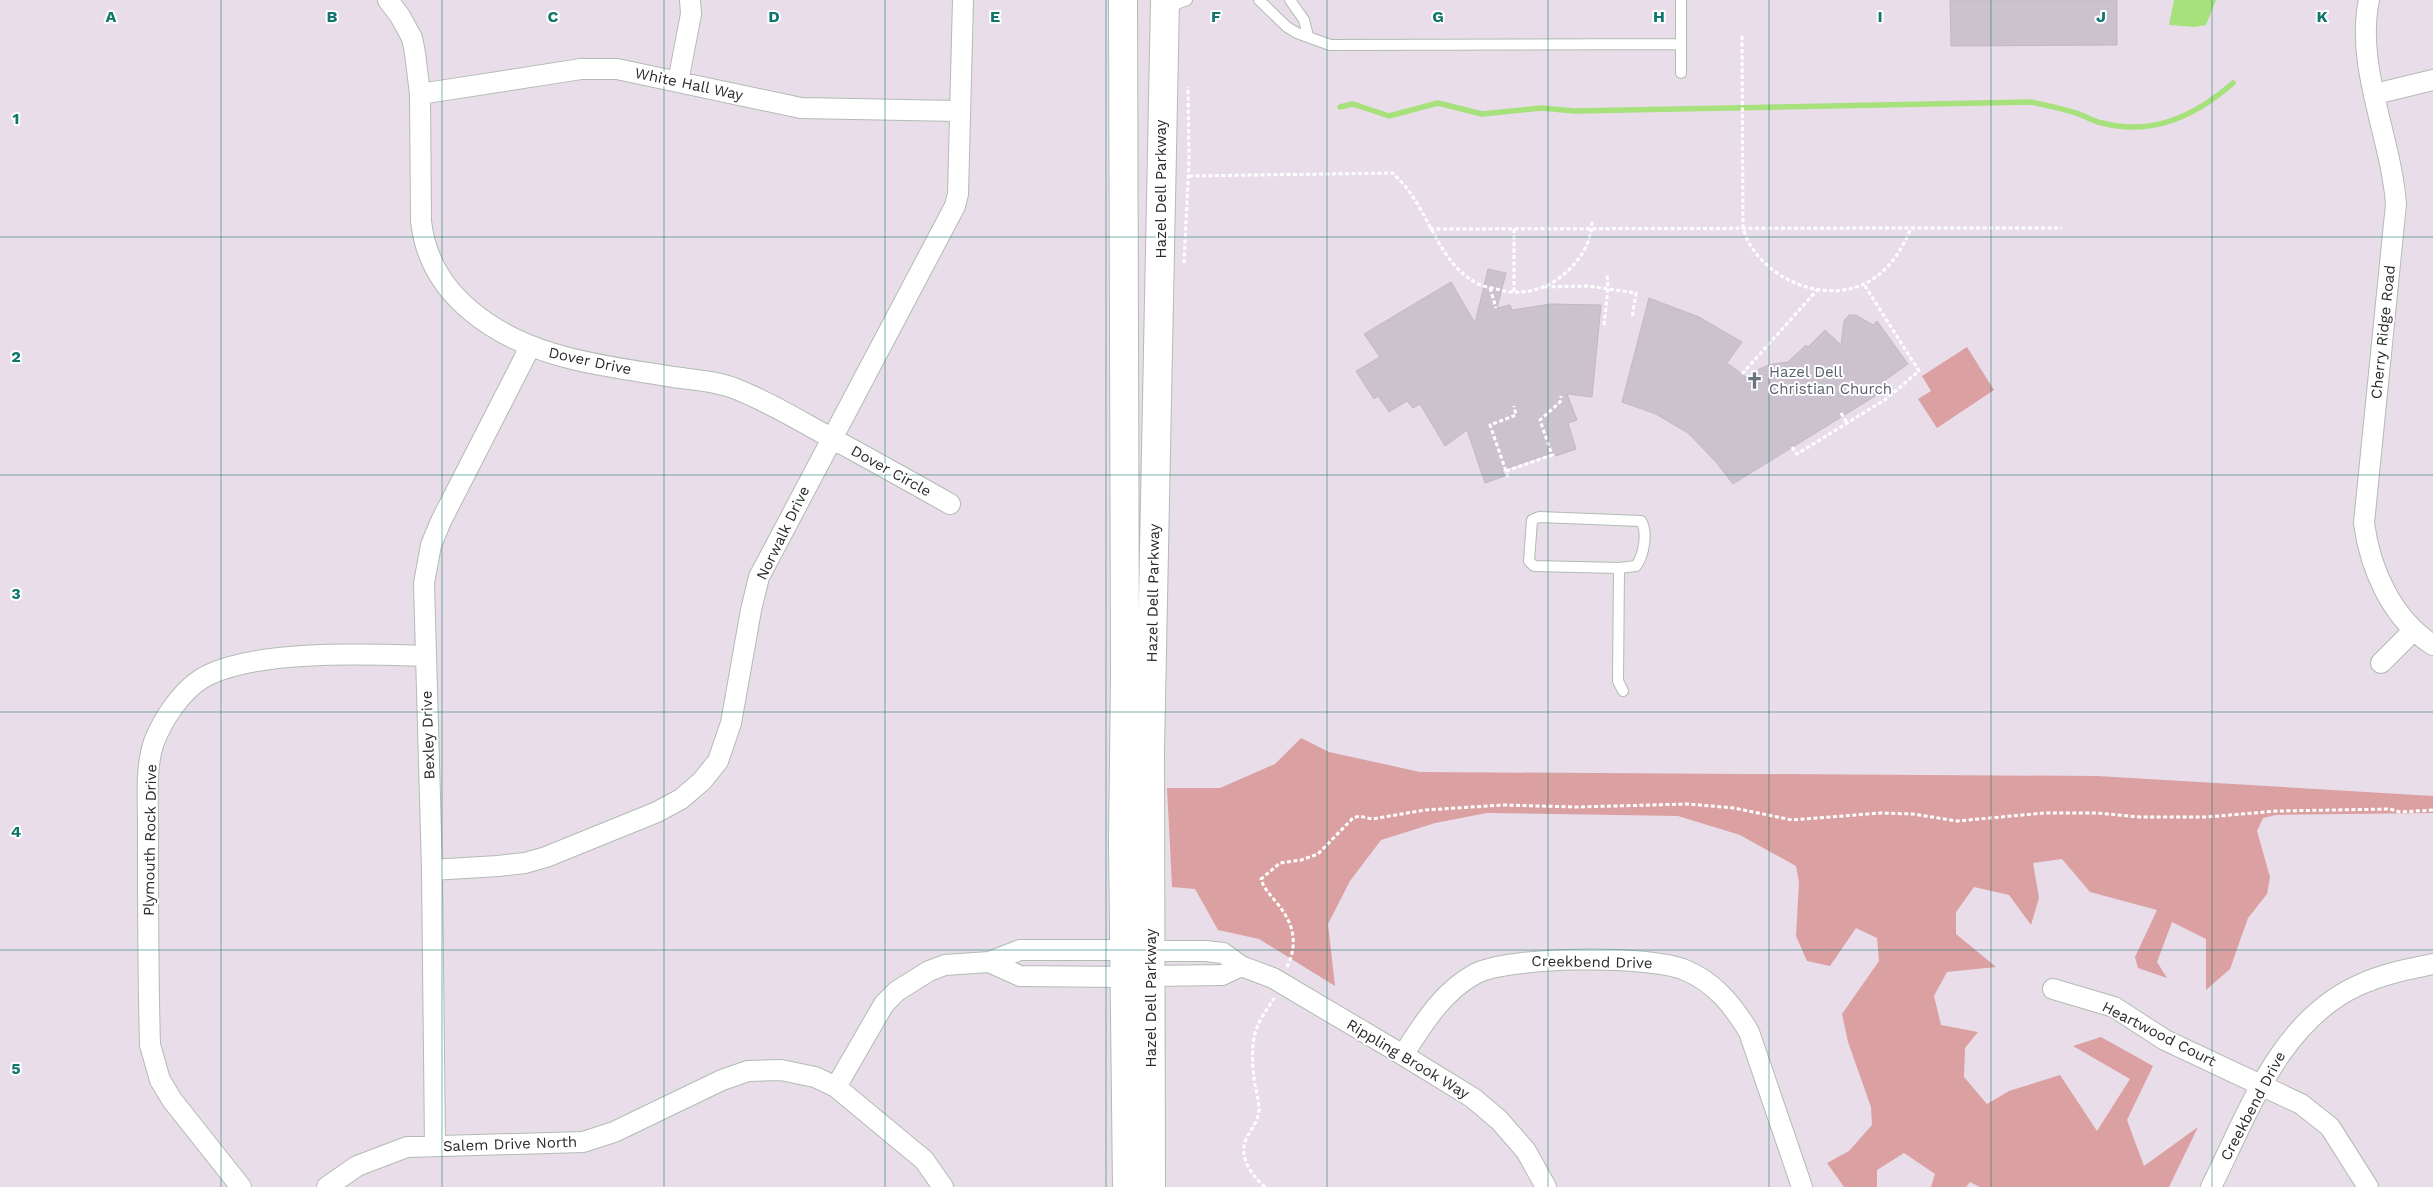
<svg xmlns="http://www.w3.org/2000/svg" width="2433" height="1187" font-family="'Work Sans',sans-serif">
<style>
.green{fill:#dba0a1}
.water{fill:#a6e17c}
.lines{fill:none;stroke-linecap:round;stroke-linejoin:round}
.stream{stroke:#a6e17c;stroke-width:5.5}
.building{fill:#ccc2cd;stroke:#c5b7c5}
.lane-casing{stroke:#b1bcb3;stroke-width:12}
.street-casing{stroke:#b1bcb3;stroke-width:22}
.secondary-casing{stroke:#b1bcb3;stroke-width:30}
.path{stroke:#fff;stroke-width:3;stroke-dasharray:4 2.5;stroke-linecap:butt}
.lane{stroke:#fff;stroke-width:10}
.street{stroke:#fff;stroke-width:20}
.secondary{stroke:#fff;stroke-width:28}
.grid{fill:none;stroke:#0f766e;stroke-width:1;stroke-opacity:0.55}
.labels{text-anchor:middle;dominant-baseline:central;stroke-width:4;stroke-linejoin:round;paint-order:stroke}
.street-label{font-size:15px;fill:#2a2a2a;stroke:#fff}
.worship-label{font-size:15px;fill:#5b616d;stroke:#fff;text-anchor:start}
.grid-label{font-size:16px;text-anchor:middle;font-weight:bold;fill:#0f766e;stroke:#fff;stroke-width:4;stroke-linejoin:round;paint-order:stroke}
</style>
<rect width="100%" height="100%" fill="#e9ddea"/>
<path class="green" d="M1967,347L1994,390L1937,428L1918,399L1931,391L1922,376Z
M1301,738L1329,752L1420,772L2097,776L2433,796V813L2276,815L2263,818L2257,831L2270,877L2267,894L2248,918L2230,969L2206,990V939L2172,922L2157,962L2167,978L2138,968L2135,957L2157,910L2090,892L2062,859L2033,863L2039,898L2031,925L2009,895L1974,887L1956,912V934L1996,967L1947,972L1934,996L1941,1025L1978,1032L1965,1048L1964,1077L1987,1104L2009,1091L2060,1075L2097,1131L2130,1079L2073,1046L2101,1037L2153,1066L2127,1120L2144,1166L2198,1127L2169,1187H1980L1970,1182L1966,1187H1931L1935,1174L1904,1153L1877,1170V1187H1844L1827,1163L1849,1151L1872,1125L1871,1107L1848,1042L1842,1014L1879,961L1877,938L1856,928L1830,966L1807,961L1796,936L1799,882L1796,866L1740,835L1678,816L1487,813L1435,823L1381,840L1350,881L1328,924L1335,986L1259,939L1218,930L1195,889L1172,887L1167,788H1220L1275,764Z"/>
<path class="water" d="M2174,0H2216L2206,25L2195,27L2169,25Z"/>
<g class="lines">
<path class="stream" d="M1340,107L1353,104L1389,116L1438,103L1482,114L1541,108L1575,111L2031,102C2046,105 2061,108 2076,113C2085,116 2093,121 2102,123C2153,136 2195,116 2233,83"/>
</g>
<path class="building" d="M1950,0H2117V45L1951,46Z
M1488,269L1506,273L1497,308L1510,305L1512,310L1551,304L1601,305L1592,397L1567,394L1577,420L1568,423L1576,449L1556,456L1555,452L1502,470L1505,476L1485,483L1467,430L1445,446L1420,404L1413,408L1407,401L1389,412L1378,396L1374,399L1356,371L1380,357L1364,334L1451,282L1475,323Z
M1649,298L1699,317L1742,342L1727,363L1749,379L1759,369L1772,364L1788,362L1806,345L1808,347L1825,330L1841,345L1844,321L1849,315H1856L1873,325L1877,321L1908,364L1881,383L1885,390L1733,484L1716,462L1688,433L1656,414L1622,402Z"/>
<g class="lines">
<defs>
<path id="lane" d="M1259,0L1287,27L1297,33L1330,45L1681,44
M1290,0L1304,20L1308,36
M1166,8L1187,0
M1681,73V0
M1619,568L1534,566L1529,561L1532,520L1539,517L1641,521C1648,532 1644,555 1636,566L1619,568L1618,681L1623,691"/>
<path id="street" d="M388,0L400,16L412,38L415,53L420,94L421,221C425,258 442,287 471,311C528,359 602,365 673,377C694,380 717,381 736,389C767,401 795,418 824,434C866,457 908,480 950,504
M2369,0C2355,66 2391,137 2396,204L2364,523C2370,569 2392,619 2433,645
M678,82L691,14L690,0
M420,94L581,69H617L801,108L958,111
M2375,94L2433,80
M2381,663L2414,630
M432,870L498,866L525,863L546,857L657,812L681,799L702,781L718,761L731,723L751,610L759,577L955,206L958,194L963,0
M1150,951H1206L1223,953L1241,966L1273,978L1403,1055L1473,1098L1499,1120L1526,1151L1546,1187
M989,962L1020,976L1123,977
M1151,976L1222,975L1241,966
M2053,989L2114,1007L2165,1040L2301,1104L2330,1127L2368,1187
M1403,1055C1423,1024 1442,992 1475,974C1509,956 1650,955 1685,970C1714,982 1733,1005 1749,1032L1802,1187
M836,1087L884,1004L897,991L929,971L945,965L989,962L1020,950H1123
M435,1146L432,870L424,583L431,545L441,521L530,347
M241,1187L172,1100L160,1080L150,1045C148,977 148,909 148,840C149,811 144,770 154,742C163,719 180,693 201,679C250,649 367,654 425,656
M327,1187L357,1166L407,1147L583,1142L614,1132L722,1080L748,1071L781,1070L815,1077L836,1087L924,1160L943,1187
M2211,1187C2248,1114 2279,1021 2359,985C2383,974 2408,969 2433,964"/>
<path id="secondary" d="M1123,0L1125,674L1123,842L1127,1187
M1151,1187L1150,750L1165,0"/>
</defs>
<use href="#lane" class="lane-casing"/>
<use href="#street" class="street-casing"/>
<use href="#secondary" class="secondary-casing"/>
<path class="path" d="M1742,36L1743,228C1757,278 1828,309 1873,279C1892,266 1902,249 1911,228H2062
M1189,176L1393,173C1398,179 1404,184 1408,190C1432,222 1441,264 1478,284C1485,287 1493,288 1500,290C1519,295 1539,291 1555,281C1575,267 1591,248 1592,222
M1430,229L1911,228
M1514,229V292
M1184,263L1189,161L1188,87
M1545,287L1588,286L1636,293L1632,318
M1490,288L1496,308
M1604,325L1608,288L1607,273
M1742,374L1818,289
M1841,413L1847,423
M1792,447L1797,454L1886,399L1919,371L1863,283
M1506,471L1552,455L1540,420L1560,402L1561,396
M1508,477L1490,425L1516,415L1514,406
M1287,967C1299,942 1293,922 1276,902C1270,894 1264,889 1261,879L1280,863L1301,860L1318,854L1353,818L1359,816L1372,819L1425,810L1503,805L1577,807L1688,804L1734,808L1792,820L1880,813L1913,814L1957,821L2044,813H2097L2140,817H2207L2277,811L2390,809L2400,812L2433,810
M1265,1187C1252,1176 1237,1156 1247,1137C1252,1128 1259,1120 1259,1109C1259,1099 1255,1088 1254,1078C1252,1061 1251,1041 1258,1025C1262,1015 1269,1007 1274,998"/>
<use href="#lane" class="lane"/>
<use href="#street" class="street"/>
<use href="#secondary" class="secondary"/>
</g>
<path class="grid" d="M221,0V1187M442,0V1187M664,0V1187M885,0V1187M1106,0V1187M1327,0V1187M1548,0V1187M1769,0V1187M1991,0V1187M2212,0V1187M0,237H2433M0,475H2433M0,712H2433M0,950H2433"/>
<defs>
<symbol id="church-bare" viewBox="-9 -9 18 18"><path d="M-1.2-6h2.4v3.5h3.3v2.4h-3.3V6h-2.4V-.1h-3.3v-2.4h3.3Z" fill="#6b7280" stroke="#fff" stroke-width="2.5" paint-order="stroke"/></symbol>
</defs>
<g fill-rule="evenodd">
<use href="#church-bare" x="1742" y="368" width="25" height="25"/>
</g>
<g class="labels">
<g class="street-label">
<text transform="translate(689 84) rotate(12)">White Hall Way</text>
<text transform="translate(1161 189) rotate(-90)">Hazel Dell Parkway</text>
<text transform="translate(2383 332) rotate(-84)">Cherry Ridge Road</text>
<text transform="translate(590 361) rotate(12)">Dover Drive</text>
<text transform="translate(891 471) rotate(29)">Dover Circle</text>
<text transform="translate(783 533) rotate(-64)">Norwalk Drive</text>
<text transform="translate(1153 593) rotate(-89)">Hazel Dell Parkway</text>
<text transform="translate(428 735) rotate(-92)">Bexley Drive</text>
<text transform="translate(150 840) rotate(-89)">Plymouth Rock Drive</text>
<text transform="translate(1592 962) rotate(1)">Creekbend Drive</text>
<text transform="translate(1151 998) rotate(-90)">Hazel Dell Parkway</text>
<text transform="translate(2159 1034) rotate(27)">Heartwood Court</text>
<text transform="translate(1408 1059) rotate(31)">Rippling Brook Way</text>
<text transform="translate(2253 1106) rotate(-62)">Creekbend Drive</text>
<text transform="translate(510 1144) rotate(-2)">Salem Drive North</text>
</g>
<g class="worship-label">
<text x="1769" y="372">Hazel Dell<tspan x="1769" dy="17">Christian Church</tspan></text>
</g>
</g>
<g class="grid-label">
<text x="111" y="22">A</text>
<text x="332" y="22">B</text>
<text x="553" y="22">C</text>
<text x="774" y="22">D</text>
<text x="995" y="22">E</text>
<text x="1216" y="22">F</text>
<text x="1438" y="22">G</text>
<text x="1659" y="22">H</text>
<text x="1880" y="22">I</text>
<text x="2101" y="22">J</text>
<text x="2322" y="22">K</text>
<text x="16" y="124">1</text>
<text x="16" y="362">2</text>
<text x="16" y="599">3</text>
<text x="16" y="837">4</text>
<text x="16" y="1074">5</text>
</g>
</svg>
